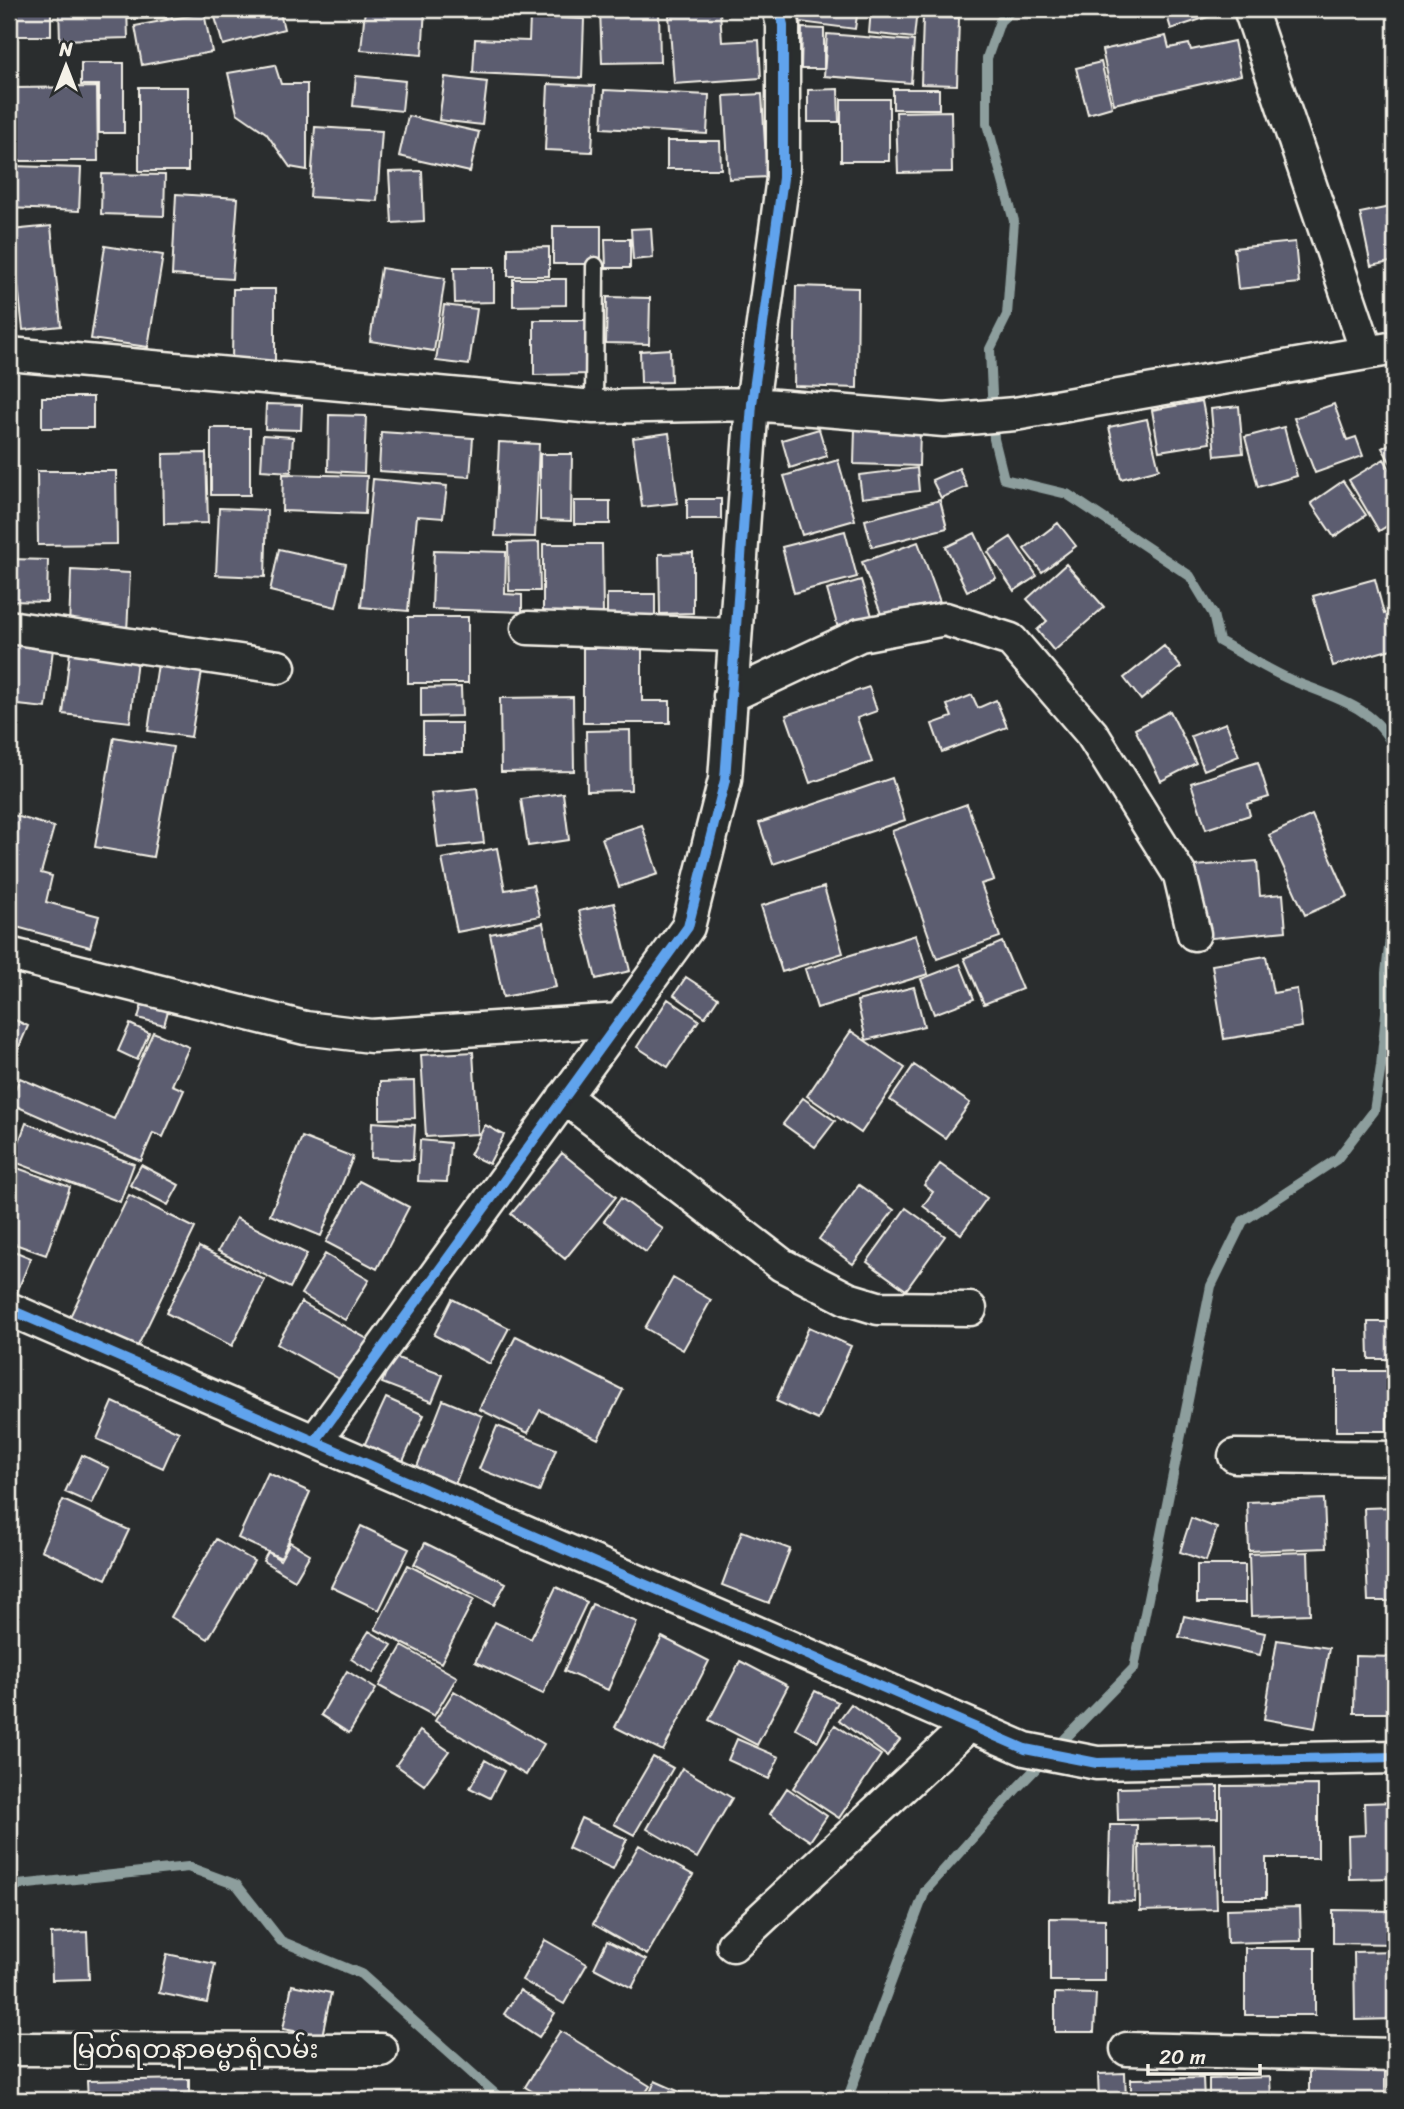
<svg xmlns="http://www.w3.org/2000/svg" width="1404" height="2109" font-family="Sriracha,'Noto Sans Myanmar',sans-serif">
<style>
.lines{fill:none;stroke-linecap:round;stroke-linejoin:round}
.stream{stroke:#8d9e9d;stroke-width:10}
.building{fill:#5c5d6f;stroke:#f4f1e8;stroke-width:2}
.service-casing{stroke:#f4f1e8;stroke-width:21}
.minor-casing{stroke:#f4f1e8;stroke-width:37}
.service{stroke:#2a2d2e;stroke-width:16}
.minor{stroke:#2a2d2e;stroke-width:32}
.cycleway-casing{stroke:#2a2d2e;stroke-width:15}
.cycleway{stroke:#60a3ed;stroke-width:10}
.labels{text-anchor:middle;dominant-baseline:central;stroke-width:6;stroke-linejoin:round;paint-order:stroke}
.street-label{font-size:26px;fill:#f4f1e8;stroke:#2a2d2e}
</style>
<rect width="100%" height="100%" fill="#2a2d2e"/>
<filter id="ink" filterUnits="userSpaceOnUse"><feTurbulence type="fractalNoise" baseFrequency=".0143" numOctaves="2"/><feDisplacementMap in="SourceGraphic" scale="14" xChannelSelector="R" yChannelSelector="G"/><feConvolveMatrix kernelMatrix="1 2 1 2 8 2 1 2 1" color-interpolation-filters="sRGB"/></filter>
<g filter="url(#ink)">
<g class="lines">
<path class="stream" d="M1013,9L1000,21L987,58V124L1014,221L1007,315L990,349L994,439L1004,479L1067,494L1190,576L1213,614L1219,641C1243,654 1266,669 1291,680C1331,697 1377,706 1395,751
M9,1886L188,1867L237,1885L281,1941L361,1974L502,2100
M847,2100L925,1891L1018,1787L1134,1668L1211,1286L1243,1221L1337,1159L1374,1111L1381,1066L1386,1012V973L1395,896"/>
</g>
<path class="building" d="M9,9H51V36H9Z
M59,9H127L128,38L60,40Z
M129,9H171L172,18L129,19Z
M279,9L284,29L223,45L213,10Z
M365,9H425L422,55L361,50Z
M600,9H659L660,62L602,63Z
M802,9H858L855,29L800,22Z
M871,9L917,10L914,38L869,33Z
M1165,9H1232L1171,29Z
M720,11L722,42L759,40L761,78L674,84L669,15Z
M204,13L212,52L142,65L135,26Z
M530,17L584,19L582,78L473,73L475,39L529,41Z
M923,17L959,18L957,85L921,84Z
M802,28L824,29V69H801Z
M827,34L914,41L911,83L824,76Z
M1166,36L1169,48L1189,44L1191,50L1234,41L1241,75L1114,104L1102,50Z
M1101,62L1112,107L1088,114L1076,68Z
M81,63H124V133H99V85H81Z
M275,65L281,84H307V170L290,167L266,133L237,113L228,73Z
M356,76L405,81L402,111L353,106Z
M445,77L487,82L482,125L439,120Z
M548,84L595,86L592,152L545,150Z
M97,87L98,161H14L13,88Z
M139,87H188V171H139Z
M838,89L839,122H808V90Z
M893,89H939V109H893Z
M604,90L709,95L707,134L602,128Z
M762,94L767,177L729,179L724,96Z
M841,99H889V161H841Z
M951,111L952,172L898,173L896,112Z
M408,116L479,132L470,172L399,156Z
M315,127L382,131L377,201L310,197Z
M667,141H720L721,169H667Z
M11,166L81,168L79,211L9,208Z
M422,171L424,221L392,223L389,172Z
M102,174L165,175L164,216L101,214Z
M176,194L238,198L232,279L172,275Z
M1395,206V261L1371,266L1360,213Z
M51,226L61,326L23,330L12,230Z
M553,226H601V264H553Z
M651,228L653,258L633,260L631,229Z
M605,239H630V268H606Z
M1295,242L1299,283L1238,289L1234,248Z
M105,246L163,255L148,347L91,339Z
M549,247V276H508V248Z
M454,267H494V302L455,303Z
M381,268L445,278L434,351L370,341Z
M513,279H566V305L513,306Z
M796,286L858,288L857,388L794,386Z
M233,289H275V363L232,362Z
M607,297L650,298L649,344L606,343Z
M444,305L477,309L469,365L436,361Z
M534,320H589V374L534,375Z
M670,349L671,382L641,383L640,351Z
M42,397H93V428H42Z
M1202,401L1210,443L1159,451L1152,410Z
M266,404L302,405L301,430L265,429Z
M1334,404L1347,440L1356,437L1363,456L1315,473L1294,418Z
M1239,406L1243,453L1215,456L1211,409Z
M329,415L366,416L364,473L328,471Z
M1147,419L1159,469L1121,479L1109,427Z
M1284,427L1297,476L1258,487L1245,437Z
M211,428H250V495H211Z
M855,428L920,430L919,466L854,464Z
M819,429L827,456L790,468L782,440Z
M381,432L473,438L470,477L379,471Z
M669,433L678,503L642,507L633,438Z
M263,435L293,437L291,472L261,470Z
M1395,441V470L1382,448Z
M499,442L539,444L535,537L495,536Z
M206,453L208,523L164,524L163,454Z
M540,454H572L571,521L540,520Z
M1384,459L1395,477V521L1379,531L1349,480Z
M838,460L855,520L802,535L784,476Z
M917,468L919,491L862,498L859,475Z
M959,468L967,487L941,498L932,480Z
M37,471H116L117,544L38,545Z
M283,474L367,476L365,514L282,511Z
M373,479L447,486L443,518L417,516L408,611L361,607Z
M1343,481L1366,515L1334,537L1311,503Z
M687,499H721V519H687Z
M940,500L947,528L872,547L865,520Z
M574,501H610V524H574Z
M219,508L267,510L265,577L216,575Z
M1058,523L1076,546L1042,572L1024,549Z
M845,531L857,577L794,593L782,547Z
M975,533L996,578L967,591L946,547Z
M1011,537L1037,576L1014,591L988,552Z
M539,542L540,591H509L508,543Z
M918,542L940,602L884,622L862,562Z
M543,544H602L603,615H543Z
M279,549L346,564L336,607L270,591Z
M434,550L506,552L505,594L522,595V612L432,609Z
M693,553V613L660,614L659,554Z
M10,559L48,560L47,602L9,601Z
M1066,564L1104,607L1054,651L1037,630L1047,621L1027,599Z
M71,570L130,573L127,632L69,629Z
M1375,579L1384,614L1395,611V648L1333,666L1313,596Z
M861,580L873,619L838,628L827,590Z
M607,594H655V626H607Z
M408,617H468V683H408Z
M9,634L54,640L46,708L9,704Z
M1164,646L1181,667L1141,700L1124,678Z
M583,648H642V701H670V723H583Z
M70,651L137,659L130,722L63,714Z
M158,664L202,671L191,737L148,731Z
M461,687L462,716L421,717V688Z
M869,687L877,711L857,718L872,762L810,783L786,715Z
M972,695L978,708L996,700L1007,727L942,752L932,724L952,717L947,705Z
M573,697L574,771L501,772L500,698Z
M1170,711L1196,763L1161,781L1135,729Z
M423,723H462V753H423Z
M1226,723L1239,756L1204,770L1191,736Z
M630,730L631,790L587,791L586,731Z
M114,737L173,747L153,857L95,847Z
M1258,762L1269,797L1247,804L1250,815L1206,829L1191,783Z
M892,778L905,820L773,864L759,823Z
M477,788L484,843L438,848L431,793Z
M563,793L569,840L528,846L521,799Z
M967,804L994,880L981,884L1000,937L937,959L892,831Z
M9,814L54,827L41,873L52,876L46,902L99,916L90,947L9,925Z
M1312,815L1348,896L1305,915L1269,835Z
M642,825L658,874L619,887L602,838Z
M497,848L505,890L533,885L540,916L457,932L442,859Z
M1257,861L1260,896L1283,894L1286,931L1202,939L1195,866Z
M824,887L843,953L782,972L761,906Z
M614,903L630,971L596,979L579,911Z
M543,923L556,987L503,997L490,934Z
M916,935L928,974L817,1008L805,969Z
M1002,942L1022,989L984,1004L964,958Z
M1266,956L1273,993L1297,989L1302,1027L1224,1039L1212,965Z
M960,964L974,999L934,1014L921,979Z
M686,977L718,998L705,1017L674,995Z
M914,987L924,1026L866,1040L857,1001Z
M144,997L170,1004L164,1025L138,1018Z
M668,999L699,1020L668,1067L637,1047Z
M9,1017L28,1026L9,1070Z
M130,1024L149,1033L137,1060L118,1051Z
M851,1031L905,1068L861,1133L807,1096Z
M153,1032L189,1047L172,1085L184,1090L163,1137L153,1133L141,1161L9,1103L20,1078L114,1119Z
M473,1052L478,1134L426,1137L421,1055Z
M914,1065L970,1103L945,1138L890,1100Z
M414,1081L415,1118L380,1119V1082Z
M803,1098L835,1121L815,1147L783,1124Z
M372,1122L415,1125L413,1160L371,1158Z
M26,1123L134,1164L120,1202L12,1161Z
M485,1125L504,1135L489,1164L470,1155Z
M302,1137L353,1157L321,1236L270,1215Z
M420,1140L450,1143L447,1182L418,1181Z
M562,1153L616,1197L565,1259L511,1214Z
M940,1164L987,1198L961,1234L923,1206L933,1192L924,1185Z
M9,1165L70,1187L46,1255L9,1242Z
M141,1165L179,1185L168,1205L130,1185Z
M359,1181L409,1207L377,1269L326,1242Z
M859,1185L894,1210L853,1264L819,1239Z
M129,1195L195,1228L132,1358L65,1327Z
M621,1198L663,1229L646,1252L604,1221Z
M906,1208L945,1236L906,1290L867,1262Z
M236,1218L307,1254L290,1288L218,1251Z
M199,1247L265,1280L232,1346L166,1313Z
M9,1249L31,1258L15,1297L9,1294Z
M325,1254L369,1280L345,1320L301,1294Z
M673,1278L711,1300L683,1350L645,1328Z
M452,1299L509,1328L490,1364L434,1335Z
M301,1302L369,1340L345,1382L277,1344Z
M1368,1322H1395V1359H1369Z
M809,1327L851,1346L818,1420L776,1401Z
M516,1336L623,1390L598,1439L540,1410L528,1433L479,1409Z
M392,1356L443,1375L432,1402L382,1383Z
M1336,1371H1387V1431H1336Z
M386,1398L424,1415L399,1470L361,1452Z
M443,1400L482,1416L454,1487L415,1472Z
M113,1402L179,1432L163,1468L97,1439Z
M497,1426L556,1449L539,1492L479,1469Z
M82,1455L109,1468L92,1504L65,1492Z
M268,1473L310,1492L281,1558L238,1538Z
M1324,1499L1326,1548L1249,1551L1247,1502Z
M63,1500L129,1530L106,1579L41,1550Z
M1395,1507V1601H1368L1364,1508Z
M1191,1518L1217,1528L1206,1561L1180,1552Z
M361,1526L409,1549L379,1610L331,1587Z
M742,1531L790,1549L769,1603L722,1585Z
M216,1539L254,1561L208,1639L171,1617Z
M290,1542L310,1554L295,1580L263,1561L268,1552L280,1560Z
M425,1543L506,1583L494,1605L414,1564Z
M1308,1552L1310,1614L1251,1616L1249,1554Z
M408,1565L474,1599L441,1663L375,1629Z
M1197,1565H1245V1603H1197Z
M556,1587L587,1602L543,1694L475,1662L495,1622L531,1639Z
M592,1604L637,1622L608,1690L564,1671Z
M1184,1616L1265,1633L1260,1655L1179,1637Z
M369,1631L392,1645L373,1673L351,1659Z
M662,1637L709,1661L663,1751L615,1727Z
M1277,1640L1329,1648L1315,1728L1264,1719Z
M402,1646L457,1677L434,1716L379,1686Z
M1355,1656L1395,1657V1713H1354Z
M740,1661L788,1686L757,1745L709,1720Z
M347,1671L376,1689L349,1733L321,1715Z
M454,1691L544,1744L526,1775L435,1721Z
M815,1691L838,1702L818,1741L795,1728Z
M851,1704L900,1740L887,1756L839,1720Z
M835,1725L881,1755L839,1818L793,1788Z
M420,1731L449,1751L424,1785L396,1765Z
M737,1739L779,1757L769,1779L728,1760Z
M653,1757L673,1768L634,1835L614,1824Z
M485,1760L504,1771L490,1798L470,1788Z
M682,1768L732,1798L697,1858L647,1829Z
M1318,1785V1858H1266V1898H1222V1786Z
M1218,1786V1818L1118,1820L1117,1788Z
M787,1788L827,1816L810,1841L770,1814Z
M1395,1802V1878L1349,1879L1348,1836L1365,1835L1364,1803Z
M581,1818L627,1839L613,1869L568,1848Z
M1110,1825H1137L1135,1902L1108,1901Z
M1215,1843L1217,1909L1140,1911L1139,1845Z
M639,1845L693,1875L647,1955L593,1924Z
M1300,1907L1301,1941L1227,1943L1226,1909Z
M1333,1910L1395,1911V1944L1333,1943Z
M1050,1918L1105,1919V1981H1050Z
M87,1932L89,1979L52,1980L51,1934Z
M545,1940L587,1964L564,2004L522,1980Z
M607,1941L646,1960L632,1988L594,1968Z
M1245,1948H1315V2015H1245Z
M1395,1951V2019L1355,2020L1354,1952Z
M167,1954L215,1964L207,2003L159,1993Z
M292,1985L331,1993L322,2036L283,2029Z
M520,1990L555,2013L539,2037L504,2014Z
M1055,1993L1096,1994L1094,2032H1055Z
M560,2031L650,2086L641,2100H547L525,2087Z
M1385,2069V2100H1309V2070Z
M1125,2073L1126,2100H1099L1098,2074Z
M1270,2077L1271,2100H1209V2079Z
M1203,2078L1204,2100H1131V2079Z
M189,2079V2100H88L87,2081Z
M655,2081L698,2100H647Z"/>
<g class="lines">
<defs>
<path id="service" d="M594,407L595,266"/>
<path id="minor" d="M1250,9L1367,352
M9,354L594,407L752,404L944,420L1015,414L1395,348
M9,627L279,667
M528,628L734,635
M730,696L860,635L945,619L1011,640L1092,734L1180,875L1194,934
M9,954L305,1028L371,1036L620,1020
M564,1097L782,1265L848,1299L878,1308L970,1309
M9,1309L1025,1749L1097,1763L1395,1757
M316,1440L688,927L725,780L752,404L783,178V25L779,9
M1235,1456L1395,1458
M733,1945L968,1726
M9,2049L381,2050
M1127,2049L1395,2055"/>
</defs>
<use href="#service" class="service-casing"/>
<use href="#minor" class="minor-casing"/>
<use href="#service" class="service"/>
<use href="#minor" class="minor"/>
<defs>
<path id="cycleway" d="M9,1309L1025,1749L1097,1763L1395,1757
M316,1440L688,927L725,780L752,404L783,178V25L779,9"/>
</defs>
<use href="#cycleway" class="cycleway-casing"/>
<use href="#cycleway" class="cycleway"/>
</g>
</g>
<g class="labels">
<g class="street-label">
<text x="195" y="2049">မြတ်ရတနာဓမ္မာရုံလမ်း</text>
</g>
</g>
<rect width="1404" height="2109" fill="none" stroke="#2a2d2e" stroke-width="35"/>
<rect x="18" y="18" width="1369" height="2074" fill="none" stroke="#f4f1e8" stroke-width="2.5" filter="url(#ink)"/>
<g transform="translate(66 66)" stroke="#2a2d2e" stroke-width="5" paint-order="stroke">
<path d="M0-5L12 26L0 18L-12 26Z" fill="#f4f1e8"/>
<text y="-10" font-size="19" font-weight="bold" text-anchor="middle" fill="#f4f1e8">N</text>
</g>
<path d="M1148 2064v10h112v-10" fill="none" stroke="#f4f1e8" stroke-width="3.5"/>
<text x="1159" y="2064" font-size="21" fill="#f4f1e8" stroke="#2a2d2e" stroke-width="5" paint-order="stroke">20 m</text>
</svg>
